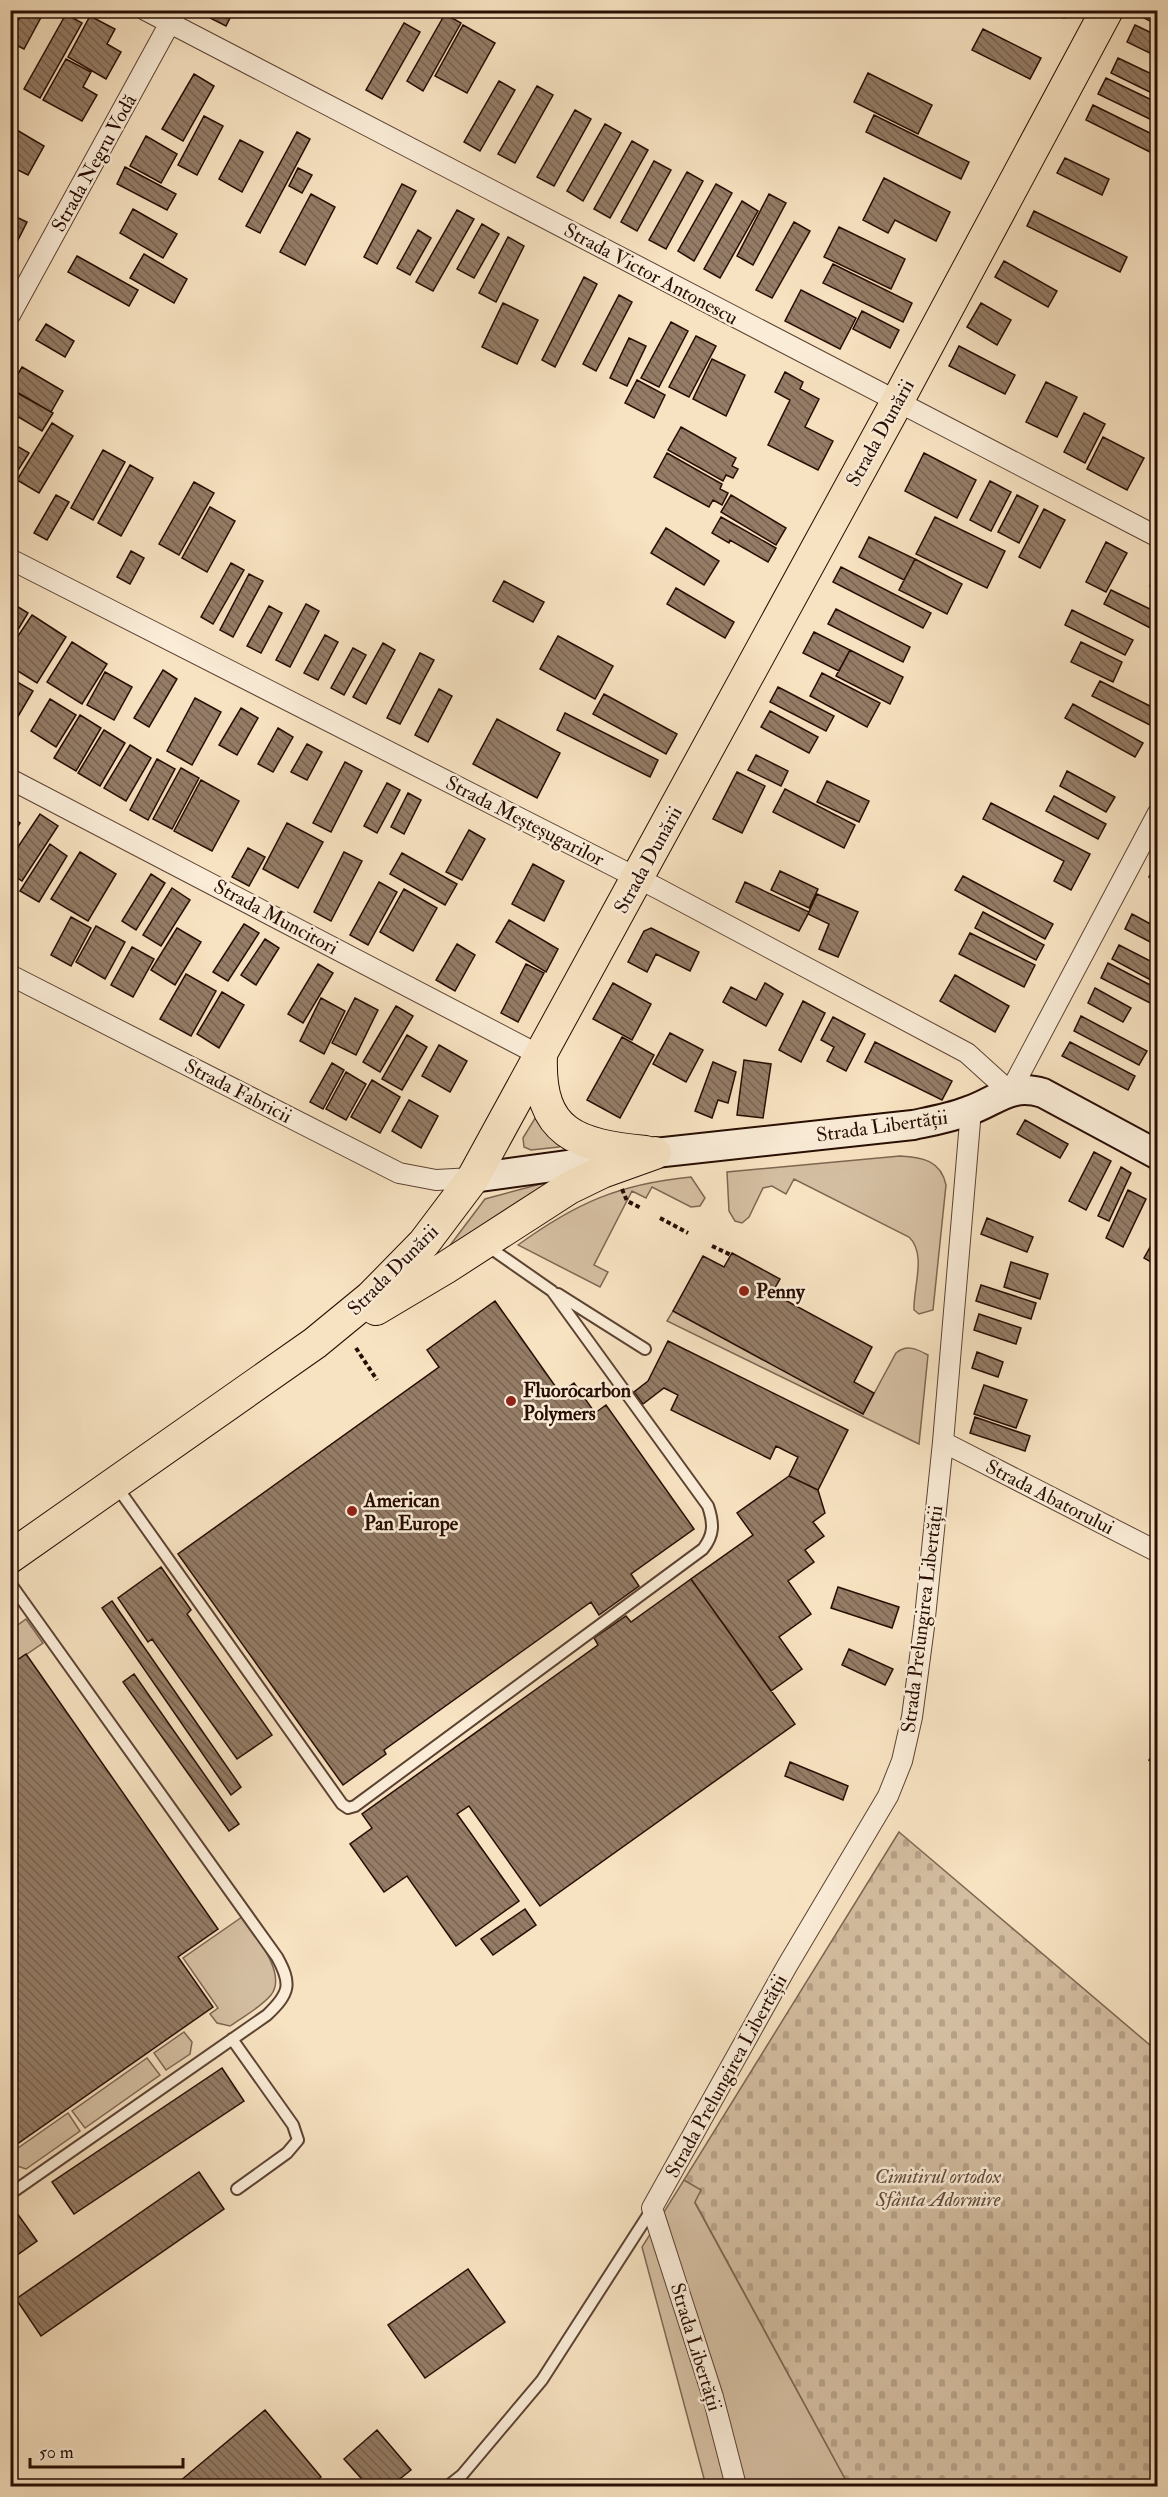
<svg xmlns="http://www.w3.org/2000/svg" width="1168" height="2497" font-family="'IM FELL Double Pica',serif">
<style>
.green{fill:#d4bea1;stroke:#7e6652;stroke-width:1.5}
.cemetery{fill:url(#cemetery-stones);stroke:#7e6652;stroke-width:1.5}
.building{fill:url(#building-back-hatch);stroke:#280d03;stroke-width:1.5}
.lines{fill:none;stroke-linecap:round;stroke-linejoin:round}
.lane-casing{stroke:#5c4232;stroke-width:14}
.street-casing{stroke:#5c4232;stroke-width:22}
.secondary-casing{stroke:#280d03;stroke-width:32}
.primary-casing{stroke:#280d03;stroke-width:34}
.path{stroke:#280d03;stroke-width:4;stroke-dasharray:4.5 3;stroke-linecap:butt}
.lane{stroke:#faecd7;stroke-width:10}
.street{stroke:#faecd7;stroke-width:20}
.secondary{stroke:#faecd7;stroke-width:28}
.primary{stroke:#f7e2c1;stroke-width:32}
.poi-dot{fill:#8f2418;stroke:#faecd7;stroke-width:2}
.labels{text-anchor:middle;dominant-baseline:central;stroke-width:5;stroke-linejoin:round;paint-order:stroke}
.street-label{font-size:20px;fill:#280d03;stroke:#faecd7}
.poi-label{font-size:20px;font-weight:bold;fill:#280d03;stroke:#faecd7;text-anchor:start}
.park-label{font-size:20px;font-style:italic;fill:#644b3a;stroke:#faecd7}
</style>
<defs>
<pattern id="cemetery-stones" width="16" height="16" patternUnits="userSpaceOnUse" patternTransform="scale(1.5)"><rect width="16" height="16" fill="#d4bea1"/><path d="M2 7V4a2 2 0 0 1 4 0v3zM10 15v-3a2 2 0 0 1 4 0v3z" fill="#b6a289"/></pattern>
<pattern id="building-back-hatch" width="6" height="6" patternUnits="userSpaceOnUse" patternTransform="scale(1.5)"><rect width="6" height="6" fill="#947c66"/><path d="M-1 5l2 2M0 0l6 6M5-1l2 2" fill="none" stroke="#796452"/></pattern>
</defs>
<rect width="100%" height="100%" fill="#f7e2c1"/>
<filter id="stains"><feTurbulence type="fractalNoise" baseFrequency=".00333" numOctaves="4"/><feColorMatrix values="0 0 0 0 .2 0 0 0 0 .09 0 0 0 0 .02 0 0 0 .5 -.17"/></filter>
<radialGradient id="worn" r=".72"><stop offset=".6" stop-color="#630" stop-opacity="0"/><stop offset="1" stop-color="#630" stop-opacity=".3"/></radialGradient>
<path class="green" d="M537,1115L561,1143L559,1147L531,1150L524,1147L523,1138Z
M900,1156C923,1157 941,1161 946,1185L933,1310L919,1314L914,1310C913,1288 927,1254 909,1237L794,1179L786,1194L772,1186L763,1188L749,1217L742,1223L735,1221L729,1211L727,1172Z
M691,1177L705,1198L700,1206L691,1207L652,1187L646,1198L632,1191L594,1265L608,1272L600,1287L518,1245C576,1203 619,1184 691,1177Z
M559,1179L442,1256L485,1199Z
M673,1311L863,1414L896,1353C907,1344 917,1349 928,1355L919,1444L667,1321Z
M26,1619L43,1643L11,1665V1630Z
M242,1917C254,1935 288,1973 271,1995C260,2008 244,2016 230,2026L217,2023L210,2014L218,2008L183,1958Z
M184,2032L192,2042L190,2054L166,2070L154,2053Z
M147,2058L160,2075L85,2128L72,2111Z
M68,2113L80,2131L26,2169L11,2164V2153Z
M684,2180L702,2190L695,2203L849,2486H706L642,2247Z"/>
<path class="cemetery" d="M899,1832L1157,2051V2486H849L695,2202L701,2190L684,2180Z"/>
<path class="building" d="M24,10H45L24,49L10,42V35Z
M211,10H234L226,26L208,17Z
M1049,10H1068L1064,18Z
M1143,10H1158V25L1140,16Z
M66,14L82,23L40,98L24,89Z
M445,14L461,23L423,91L407,81Z
M90,16L115,29L107,44L121,52L106,79L68,57Z
M404,23L420,32L382,99L366,90Z
M463,25L495,43L467,93L435,76Z
M1135,25L1158,36V57L1127,42Z
M983,29L1041,58L1030,79L972,50Z
M1118,58L1158,77V96L1111,73Z
M66,59L91,72L83,87L97,95L82,121L43,100Z
M868,73L932,105L918,134L854,102Z
M194,74L214,86L183,141L162,129Z
M1106,78L1158,103V123L1098,94Z
M499,81L515,90L480,151L464,142Z
M537,86L553,95L515,163L498,154Z
M1093,105L1158,137V156L1086,120Z
M575,110L591,119L554,186L537,177Z
M874,115L969,162L961,179L866,132Z
M204,116L223,126L197,175L178,165Z
M605,124L621,133L583,201L567,191Z
M10,126L44,146L28,175L10,166Z
M297,132L310,139L260,233L246,226Z
M146,136L177,154L161,183L130,166Z
M240,140L263,152L242,192L219,179Z
M632,141L648,150L610,218L594,209Z
M1065,158L1109,179L1102,195L1057,173Z
M654,161L671,170L637,231L621,222Z
M125,167L176,194L167,210L117,184Z
M298,168L312,175L302,193L289,186Z
M687,172L703,181L666,249L649,240Z
M884,178L950,212L936,241L895,220L888,233L863,220Z
M402,184L416,191L377,264L364,257Z
M716,184L732,193L694,261L678,251Z
M311,194L335,207L305,265L280,252Z
M769,194L786,203L753,265L737,256Z
M742,201L758,211L720,278L704,269Z
M133,209L177,234L163,258L120,233Z
M457,210L474,219L433,291L416,282Z
M1034,211L1127,257L1120,272L1027,226Z
M10,214L27,222L16,244L10,241Z
M794,222L810,231L772,298L756,290Z
M482,224L499,234L474,278L457,269Z
M839,227L905,259L891,289L824,257Z
M418,230L431,238L410,275L397,268Z
M508,237L524,246L496,302L479,293Z
M144,254L187,279L174,303L130,278Z
M77,256L138,290L129,306L68,272Z
M1004,261L1057,291L1048,307L995,277Z
M833,264L912,303L903,322L823,283Z
M584,277L597,284L555,367L542,360Z
M801,290L856,318L840,349L785,321Z
M619,295L632,302L596,371L583,364Z
M503,303L538,320L517,364L482,347Z
M981,303L1011,320L997,345L967,327Z
M862,311L899,330L890,348L853,329Z
M671,322L688,331L659,387L641,378Z
M46,324L74,341L65,357L36,340Z
M696,336L716,346L689,397L669,387Z
M629,338L646,346L627,386L610,378Z
M959,346L1015,375L1005,394L949,366Z
M712,359L745,375L726,416L693,399Z
M22,367L63,391L51,412L10,388Z
M785,372L803,382L800,389L819,399L805,427L833,441L818,470L768,445L790,400L775,392Z
M637,380L665,395L654,418L625,403Z
M1046,382L1077,397L1057,437L1026,422Z
M10,389L53,413L42,431L10,412Z
M1084,413L1105,424L1085,463L1064,452Z
M52,423L73,436L39,493L17,480Z
M681,427L736,458L732,466L738,469L733,478L726,475L723,481L668,450Z
M1103,437L1144,458L1127,490L1087,469Z
M10,442L29,453L10,483Z
M103,450L125,462L93,520L71,508Z
M667,453L722,484L720,489L728,493L722,505L713,500L709,507L654,477Z
M924,453L976,480L957,518L905,491Z
M130,465L153,478L121,536L98,523Z
M990,481L1011,492L991,531L970,520Z
M194,482L214,493L179,555L159,544Z
M56,495L69,502L47,540L34,533Z
M731,495L786,528L776,545L721,512Z
M1017,495L1038,506L1019,543L998,532Z
M210,507L235,521L207,572L182,558Z
M1044,509L1065,520L1040,568L1019,557Z
M721,517L776,548L768,562L730,540L729,543L712,533Z
M935,517L1005,551L987,588L916,554Z
M666,528L719,561L704,585L651,553Z
M869,537L915,559L904,580L859,557Z
M1106,542L1127,553L1106,592L1086,582Z
M131,551L144,558L130,584L117,577Z
M915,559L962,584L947,614L899,590Z
M231,563L244,570L213,624L201,617Z
M841,567L931,613L923,628L833,582Z
M1158,571V590L1150,586Z
M249,574L263,581L233,637L220,630Z
M504,581L544,602L533,622L493,601Z
M676,588L734,622L725,638L667,604Z
M1111,590L1158,613V632L1104,604Z
M10,602L28,613L10,643Z
M306,604L319,611L290,667L276,660Z
M269,606L282,613L261,653L247,646Z
M836,609L910,647L903,662L828,624Z
M1072,610L1133,640L1125,655L1065,625Z
M32,615L66,637L37,683L10,666V648Z
M814,632L850,650L839,671L803,653Z
M325,635L338,642L318,680L304,673Z
M558,636L613,666L595,699L540,669Z
M72,642L107,664L82,704L47,682Z
M1081,642L1122,662L1113,682L1071,662Z
M383,643L395,650L366,704L353,697Z
M353,648L366,655L344,695L331,688Z
M850,650L903,677L890,704L836,676Z
M420,653L434,660L400,724L387,718Z
M163,670L177,679L149,727L134,718Z
M105,672L132,687L114,720L87,705Z
M822,673L880,703L867,727L810,696Z
M10,678L33,691L10,730Z
M1100,681L1158,710V729L1092,696Z
M778,687L834,716L826,731L770,702Z
M439,689L452,696L428,742L415,735Z
M604,694L677,734L666,754L593,714Z
M195,698L221,712L192,765L167,751Z
M50,699L76,715L56,747L31,731Z
M1073,704L1143,743L1135,757L1065,718Z
M241,708L258,718L237,755L219,745Z
M770,711L818,737L809,753L761,727Z
M565,713L658,760L650,777L557,730Z
M80,715L101,728L76,771L54,758Z
M497,719L560,753L537,798L473,764Z
M278,728L293,737L273,772L258,764Z
M104,730L125,743L100,786L78,773Z
M307,744L322,752L307,780L291,772Z
M130,745L151,758L126,801L104,788Z
M756,755L788,771L781,786L748,770Z
M157,759L175,769L148,820L130,810Z
M345,762L362,771L331,832L313,823Z
M181,768L199,778L172,829L153,819Z
M1067,771L1115,797L1106,812L1060,786Z
M737,772L765,786L742,833L713,819Z
M201,780L239,801L212,851L174,831Z
M827,781L869,801L859,822L817,802Z
M387,783L400,790L377,833L364,826Z
M785,789L855,825L844,848L773,812Z
M408,793L421,800L404,834L391,827Z
M1054,796L1106,824L1098,839L1046,811Z
M991,803L1090,854L1071,890L1054,881L1064,861L983,819Z
M40,814L58,826L22,881L10,873V859Z
M10,816L20,823L10,838Z
M287,823L323,842L298,888L263,869Z
M469,830L485,839L462,880L446,872Z
M50,844L67,856L39,902L20,891Z
M248,848L265,857L249,886L232,877Z
M80,852L116,874L88,921L51,899Z
M344,852L362,861L331,921L314,912Z
M402,853L457,884L445,905L390,874Z
M1157,862H1158V881L1149,877Z
M533,864L564,881L544,921L512,904Z
M780,871L818,889L809,908L771,890Z
M151,874L165,883L136,930L122,921Z
M963,876L1053,924L1045,939L955,890Z
M379,882L397,892L368,945L350,935Z
M745,882L809,912L799,931L736,902Z
M172,888L190,900L161,946L143,935Z
M404,889L437,908L413,951L380,932Z
M817,894L858,912L838,957L819,949L829,924L808,914Z
M983,912L1044,945L1036,960L975,928Z
M1132,914L1158,928V946L1125,929Z
M71,917L91,928L71,966L51,955Z
M509,920L558,949L546,972L496,942Z
M244,924L259,933L228,981L213,972Z
M96,926L125,942L105,979L76,962Z
M177,928L201,942L175,985L151,970Z
M651,928L699,952L690,971L656,954L647,972L628,962L644,931Z
M970,933L1035,965L1024,987L959,954Z
M265,939L279,948L256,985L241,975Z
M457,944L475,955L455,991L436,980Z
M1119,945L1158,965V984L1112,959Z
M132,947L154,959L133,997L111,985Z
M1108,963L1158,989V1007L1101,978Z
M318,964L333,973L303,1023L288,1014Z
M526,964L544,973L518,1022L501,1013Z
M186,974L216,991L191,1036L160,1019Z
M955,975L1009,1006L995,1032L940,1001Z
M613,983L651,1004L632,1040L593,1019Z
M765,983L783,994L766,1026L723,1002L731,987L756,1000Z
M1095,988L1131,1008L1123,1022L1088,1003Z
M222,992L244,1005L219,1048L197,1034Z
M321,998L345,1011L324,1054L300,1041Z
M355,998L378,1010L356,1055L332,1043Z
M803,1001L825,1013L801,1062L779,1050Z
M396,1006L413,1016L380,1072L363,1062Z
M1081,1016L1147,1051L1139,1065L1074,1031Z
M833,1017L865,1034L846,1071L827,1061L834,1047L821,1040Z
M670,1033L703,1050L686,1082L653,1064Z
M407,1035L427,1047L402,1090L382,1079Z
M622,1037L654,1055L620,1118L587,1100Z
M875,1042L952,1081L942,1100L865,1062Z
M1070,1042L1135,1076L1128,1090L1062,1056Z
M439,1045L467,1061L450,1092L422,1076Z
M744,1060L771,1064L763,1118L737,1115Z
M713,1062L736,1072L728,1103L718,1100L712,1118L695,1111Z
M332,1063L344,1070L323,1109L310,1102Z
M346,1072L366,1084L346,1120L326,1109Z
M372,1080L400,1097L380,1133L351,1117Z
M409,1100L438,1116L421,1148L392,1131Z
M1025,1120L1068,1144L1060,1158L1017,1134Z
M1094,1152L1111,1161L1086,1210L1069,1201Z
M1121,1167L1131,1173L1109,1221L1098,1216Z
M1128,1190L1146,1199L1123,1247L1106,1238Z
M987,1218L1033,1237L1027,1252L981,1234Z
M1158,1233V1266L1144,1258Z
M732,1253L780,1279L772,1293L872,1347L854,1382L874,1393L863,1414L673,1311L703,1256L724,1267Z
M1011,1262L1048,1274L1040,1299L1004,1287Z
M981,1285L1036,1303L1031,1319L976,1301Z
M495,1301L560,1393L574,1383L595,1413L606,1405L694,1529L631,1574L639,1586L599,1615L591,1602L384,1750L386,1754L343,1785L178,1554L439,1367L427,1350Z
M979,1314L1021,1328L1016,1344L974,1330Z
M668,1341L848,1430L818,1490L789,1476L798,1457L776,1446L770,1459L671,1410L678,1395L664,1388L643,1404L634,1392L648,1381Z
M977,1352L1003,1362L998,1377L972,1368Z
M984,1385L1027,1400L1016,1428L974,1414Z
M975,1417L1030,1436L1025,1451L970,1433Z
M789,1476L818,1490L825,1513L813,1522L824,1536L805,1550L814,1562L788,1581L811,1614L779,1637L802,1669L771,1691L691,1579L753,1535L737,1513Z
M161,1567L191,1610L187,1614L272,1735L237,1759L152,1639L148,1642L118,1598Z
M691,1579L795,1724L540,1906L469,1806L457,1814L519,1901L456,1946L407,1876L384,1892L350,1844L372,1828L362,1814L598,1645L594,1638L626,1616L631,1622Z
M838,1587L899,1607L892,1628L831,1608Z
M112,1601L241,1787L231,1795L102,1608Z
M849,1649L893,1669L885,1685L842,1665Z
M26,1654L218,1929L178,1957L213,2007L10,2149V1665Z
M134,1674L239,1824L229,1831L123,1682Z
M1158,1749V1766L1149,1760Z
M790,1762L848,1786L843,1800L785,1776Z
M525,1909L536,1925L493,1955L481,1939Z
M222,2068L244,2101L74,2214L52,2182Z
M199,2172L224,2209L41,2336L16,2299Z
M14,2209L37,2241L10,2260V2212Z
M468,2269L505,2322L425,2378L388,2325Z
M265,2410L321,2477L310,2486H184L180,2481Z
M377,2430L411,2470L391,2486H368L344,2459Z"/>
<g class="lines">
<defs>
<path id="lane" d="M558,1294L645,1349
M117,1487L342,1804L348,1808L355,1806L703,1549C714,1535 714,1524 708,1506L552,1291L486,1245
M10,1583L277,1957C292,1984 290,1993 267,2015L10,2194
M232,2039L293,2125L298,2140L287,2153L237,2189
M448,2486L462,2475L542,2380L652,2209"/>
<path id="street" d="M145,10L1158,537
M10,315L177,10
M10,559L659,889L967,1053L1010,1092L1158,813
M10,779L541,1056
M10,975L399,1173L436,1180L473,1178
M943,1442L1158,1552
M736,2486L713,2397L652,2208L787,1966L888,1796L902,1761L912,1717L924,1627L943,1442L971,1110"/>
<path id="secondary" d="M473,1178L655,1153L913,1125C932,1121 950,1118 968,1111C997,1101 1010,1083 1043,1093L1158,1155"/>
<path id="primary" d="M541,1056C538,1135 578,1145 645,1152
M376,1309L445,1268L569,1188L602,1172L655,1153
M10,1557L315,1343L371,1297L424,1243L473,1178L897,402L1107,10"/>
</defs>
<use href="#lane" class="lane-casing"/>
<use href="#street" class="street-casing"/>
<use href="#secondary" class="secondary-casing"/>
<use href="#primary" class="primary-casing"/>
<path class="path" d="M622,1189L627,1201L641,1208
M660,1218L688,1233
M712,1246L731,1255
M356,1348L377,1380"/>
<use href="#lane" class="lane"/>
<use href="#street" class="street"/>
<use href="#secondary" class="secondary"/>
<use href="#primary" class="primary"/>
</g>
<g class="poi-dot">
<circle cx="744" cy="1291" r="6"/>
<circle cx="511" cy="1401" r="6"/>
<circle cx="352" cy="1511" r="6"/>
</g>
<g class="labels">
<g class="street-label">
<text transform="translate(94 163) rotate(-61)">Strada Negru Vodă</text>
<text transform="translate(651 274) rotate(28)">Strada Victor Antonescu</text>
<text transform="translate(880 433) rotate(-61)">Strada Dunării</text>
<text transform="translate(525 821) rotate(27)">Strada Meșteșugarilor</text>
<text transform="translate(648 860) rotate(-61)">Strada Dunării</text>
<text transform="translate(276 917) rotate(28)">Strada Muncitori</text>
<text transform="translate(238 1091) rotate(27)">Strada Fabricii</text>
<text transform="translate(882 1126) rotate(-8)">Strada Libertății</text>
<text transform="translate(393 1270) rotate(-45)">Strada Dunării</text>
<text transform="translate(1050 1497) rotate(27)">Strada Abatorului</text>
<text transform="translate(922 1619) rotate(-83)">Strada Prelungirea Libertății</text>
<text transform="translate(726 2076) rotate(-61)">Strada Prelungirea Libertății</text>
<text transform="translate(696 2347) rotate(73)">Strada Libertății</text>
</g>
<g class="poi-label">
<text x="756" y="1291">Penny</text>
<text x="523" y="1390">Fluorocarbon<tspan x="523" dy="23">Polymers</tspan></text>
<text x="364" y="1500">American<tspan x="364" dy="23">Pan Europe</tspan></text>
</g>
<g class="park-label">
<text x="938" y="2176">Cimitirul ortodox<tspan x="938" dy="23">Sfânta Adormire</tspan></text>
</g>
</g>
<rect width="1168" height="2497" fill="none" stroke="#f7e2c1" stroke-width="36"/>
<rect x="12" y="12" width="1144" height="2473" fill="none" stroke="#280d03" stroke-width="3"/>
<rect x="18" y="18" width="1132" height="2461" fill="none" stroke="#280d03" stroke-width="1.5"/>
<path d="M30 2458v9h153v-9" fill="none" stroke="#280d03" stroke-width="3"/>
<text x="39" y="2458" font-size="18" fill="#280d03" stroke="#faecd7" stroke-width="4.5" paint-order="stroke">50 m</text>
<rect width="100%" height="100%" filter="url(#stains)"/>
<rect width="100%" height="100%" fill="url(#worn)"/>
</svg>
